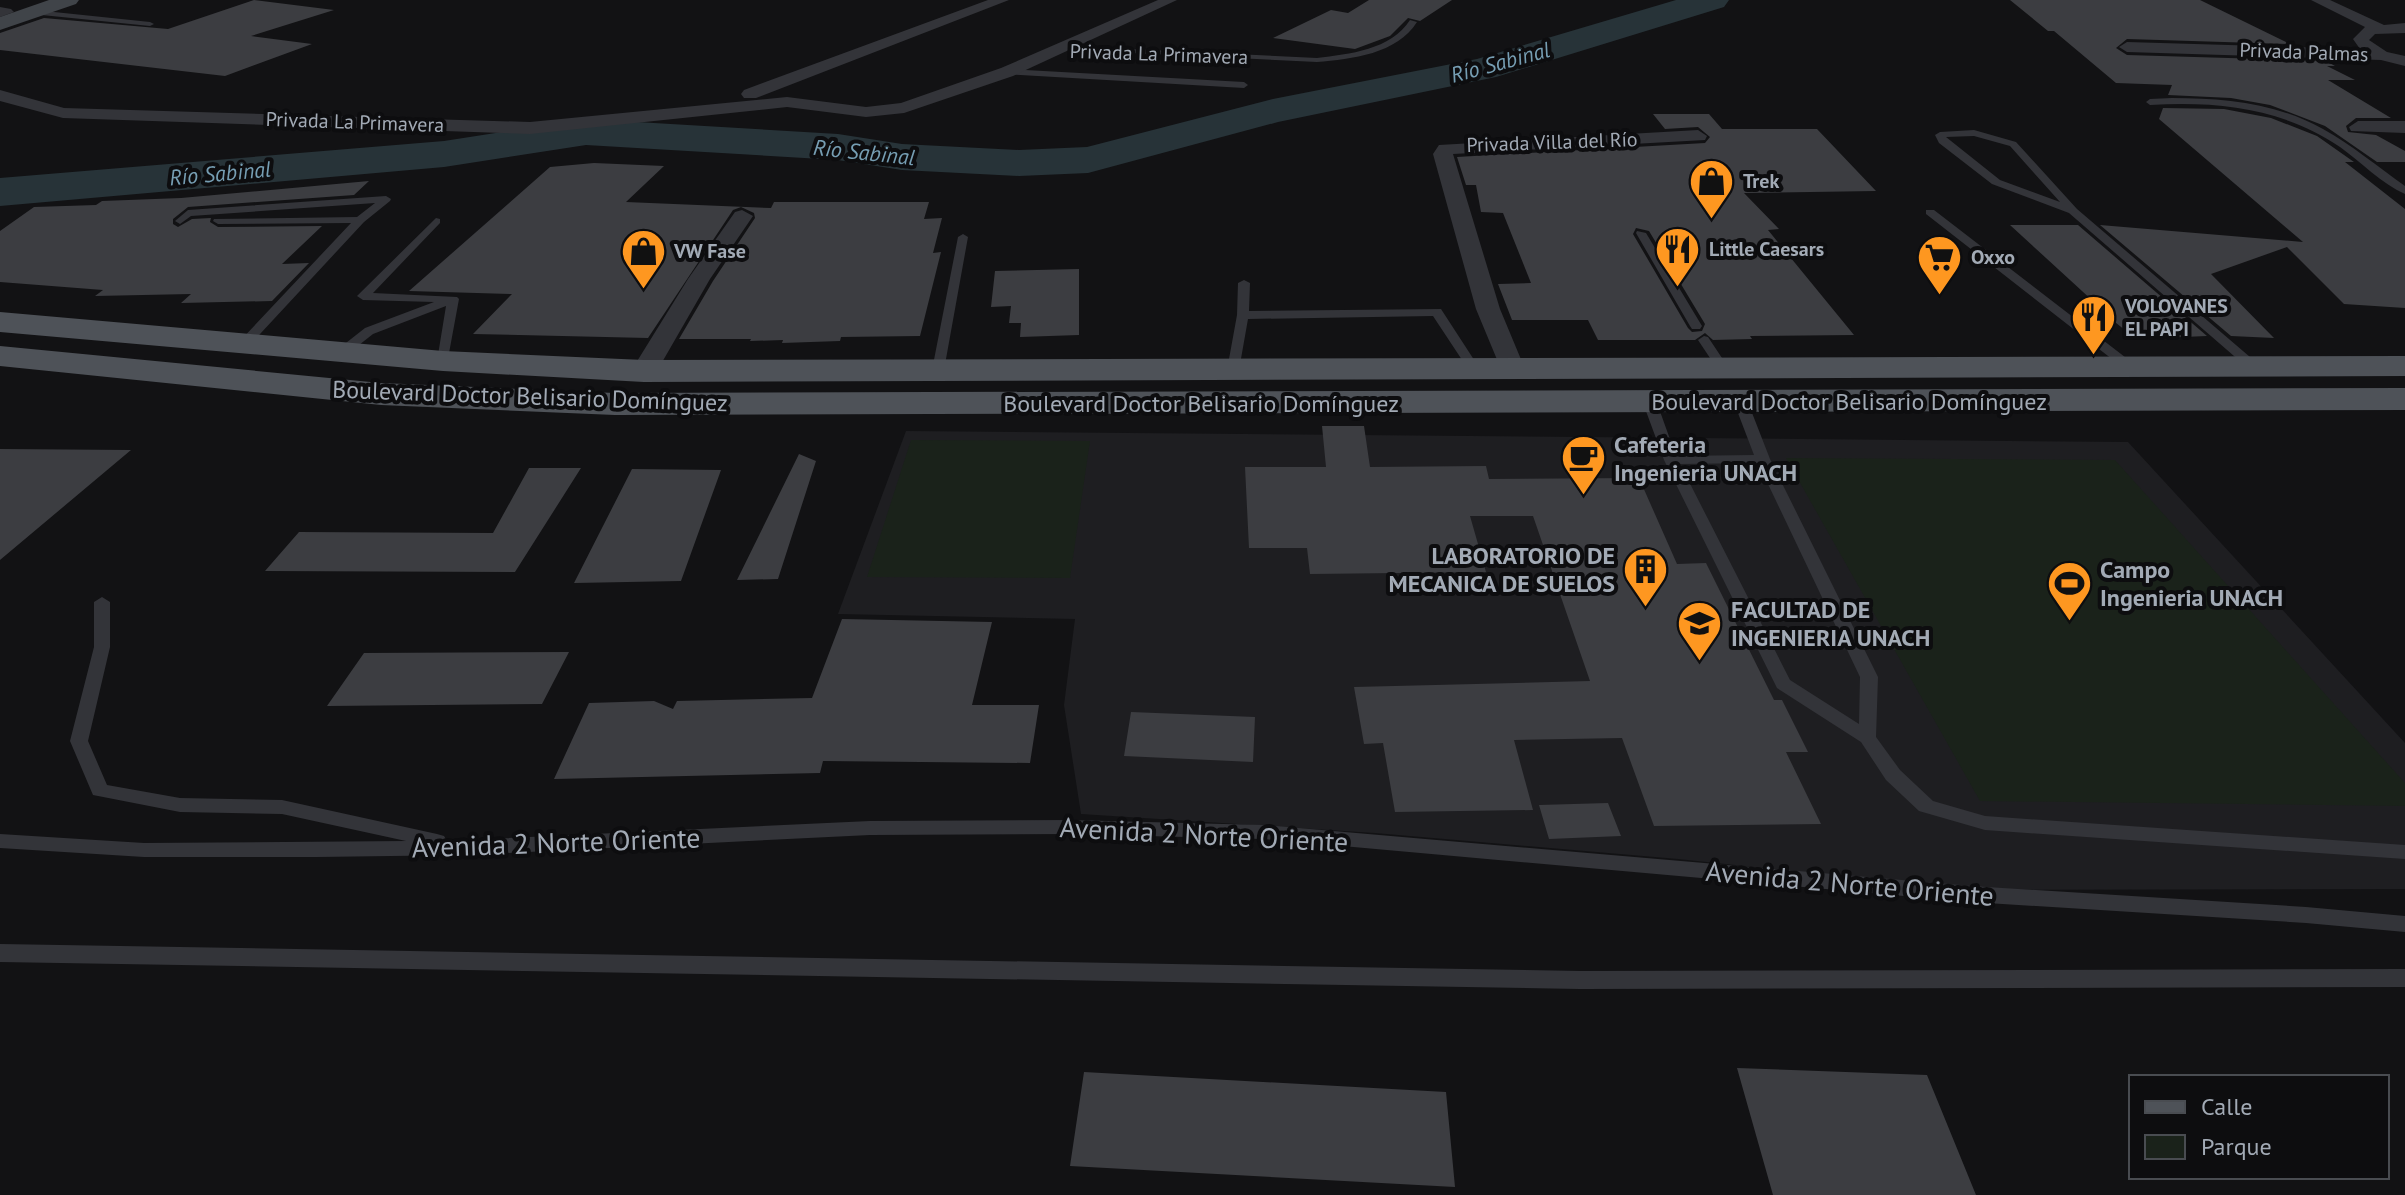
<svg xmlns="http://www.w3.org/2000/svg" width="2405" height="1195" font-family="'PT Sans',sans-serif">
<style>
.built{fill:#1e1e21}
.green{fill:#1a221a}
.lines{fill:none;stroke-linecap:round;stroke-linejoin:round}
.river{fill:#273338;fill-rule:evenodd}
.building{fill:#3c3d41;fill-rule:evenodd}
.service{fill:#333439;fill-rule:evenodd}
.minor{fill:#333439;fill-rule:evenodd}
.secondary{fill:#404449;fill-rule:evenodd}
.primary{fill:#4e5258;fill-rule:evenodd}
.labels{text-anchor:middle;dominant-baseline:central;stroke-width:8;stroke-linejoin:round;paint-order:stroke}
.far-street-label{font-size:20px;fill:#a2aab5;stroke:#0d0d0f}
.far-poi-label{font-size:20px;font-weight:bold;fill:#a2aab5;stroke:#0d0d0f;text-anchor:start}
.far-water-label{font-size:22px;font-style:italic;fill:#769eb3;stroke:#0d0d0f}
.street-label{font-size:24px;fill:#a2aab5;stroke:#0d0d0f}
.poi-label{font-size:24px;font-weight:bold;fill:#a2aab5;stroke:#0d0d0f;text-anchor:start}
.near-street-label{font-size:28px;fill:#a2aab5;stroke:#0d0d0f}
</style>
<rect width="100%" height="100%" fill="#121214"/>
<path class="built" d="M906,431L2128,442L2405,743V889L1969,890L1678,859L1375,833L1081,814L1064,705L1075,619L838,614Z"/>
<path class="green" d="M911,440L1090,441L1070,578L867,577Z
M1786,458L2115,460L2405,783V806L1980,801Z"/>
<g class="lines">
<path class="river" d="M1676,0H1729L1724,7L1496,77L1278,122L1088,173L1019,176L902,170L838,160L586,145L444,167L0,206V178L444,141L586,119L838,134L902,144L1019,150L1087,147L1273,99L1477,59Z"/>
</g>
<path class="building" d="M254,0L334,10L251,36L312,44L225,76L0,50V33L44,18L168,29Z
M1369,0H1452L1420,21L1408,18L1390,36L1355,49L1273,38L1331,10L1348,13Z
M2010,0H2200L2290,44L2127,39L2116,48L2127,55L2326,61L2335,66H2327L2355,80H2328L2391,118H2356L2346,126L2348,132L2376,135L2405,151V162H2377L2325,126L2270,105L2231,98L2168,95L2172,85L2116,83L2054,31H2048Z
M2163,108L2224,109L2271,118L2317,136L2354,162H2345L2405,209V308L2344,304L2287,247L2211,274L2274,338L2231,336L2100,225L2303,242L2159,119Z
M1653,114H1709L1722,129H1817L1876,191L1744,193L1779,229L1768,230L1854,335L1750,336L1752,339L1713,340L1705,333L1695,340H1598L1588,320H1512L1498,284L1531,283L1503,213L1481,212L1476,185H1466L1457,157L1705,143L1710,137L1698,127L1665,129ZM1636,228L1649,231L1705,324L1702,331L1692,332L1688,328L1633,234Z
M594,163L664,166L626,202L771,208L774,202H929L924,219L942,218L933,253L941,252L920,336L841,337L840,341L782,343L783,340L750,341L751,339H679L713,281L755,218L754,213L741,207L733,210L648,338L473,334L512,294L409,291L550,167Z
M369,181L354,195L188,207L173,219V224L178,227L192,219L211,218L210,222L218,227L322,226L282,264L309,263L272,301L181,303L191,294L95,296L103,290L0,282V231L34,207L96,205L102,201L181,198Z
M2010,225H2078L2207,336L2136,339L2090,302H2094Z
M1079,269V335L1020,337L1021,323H1009L1011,306L991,307L995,271Z
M1322,426H1364L1370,467L1486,466L1489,479L1639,478L1677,564L1706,563L1774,700H1782L1808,752H1786L1821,824L1654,826L1622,738L1514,740L1533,810L1395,812L1383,743L1364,744L1354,687L1590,681L1533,516H1470L1486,572L1310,574L1307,548H1249L1245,467H1326Z
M0,449L131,450L0,560Z
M799,454L816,461L778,579L737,580Z
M529,468H581L515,572L265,571L299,532L493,533Z
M632,469L721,470L681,581L574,583Z
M842,619L992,622L972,705H1039L1030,763L823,761L820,773L554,779L589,703L654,701L673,709L677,701L812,698Z
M569,652L542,704L327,706L364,653Z
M1131,712L1255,717L1253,762L1124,756Z
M1608,803L1621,836L1549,839L1539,805Z
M1737,1068L1927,1075L1976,1195H1773Z
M1084,1072L1446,1092L1455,1187L1070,1166Z"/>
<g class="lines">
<path class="service" d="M35,10L150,22L154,24L150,26L32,14Z
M1410,20L1417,22C1397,54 1352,59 1317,62L1067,50L1063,48L1067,46L1317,58C1349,54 1391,50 1410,20Z
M1007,69L1244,82L1248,85L1244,88L1004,74L1003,72Z
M2172,98C2224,98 2277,103 2323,129C2352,145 2378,167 2405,186V194C2382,184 2361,162 2340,147C2282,108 2218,101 2150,105L2146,102L2150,99Z
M1974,130L2016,142L2077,209L2257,363V369H2249L2069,213L1992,184L1939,143L1935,135L1940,132ZM1974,136L2010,146L2060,202L2000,180L1946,137Z
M386,196L391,199L390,201L364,222L247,348L243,349L237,345L239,342L351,223L218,224L213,221L214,219L357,217L375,203L191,216L180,224L175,221L188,210Z
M1926,210H1934L2134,364V370H2126L1926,214Z
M436,218L440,219V223L373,293L457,297L459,299L447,364L443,365L437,361L446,306L373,334L345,356H337V350L365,328L434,302L363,300L357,296Z
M1637,231L1646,233L1702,326L1700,329H1692L1690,326L1636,233Z
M963,234L968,237L944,370L938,374L932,370L958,237Z
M1244,280L1250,283L1249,311L1441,309L1480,369L1474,373L1470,372L1433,316L1248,319L1239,370L1233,374L1228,373L1227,370L1237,315L1238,283Z
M1704,336L1708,337L1728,367L1726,370H1718L1698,340Z
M1740,396L1747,400L1770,459L1878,677L1876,737L1900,770L1933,801L1985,816L2405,845V859L1985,830L1919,811L1886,780L1861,742L1777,688L1664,460L1643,403L1650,399L1657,403L1676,456L1754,455L1733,400ZM1758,463L1860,677L1859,724L1790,680L1680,464Z
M102,597L110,602V647L88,741L107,785L180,798L282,800L437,834L444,836L447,841L870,821L1070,820L1263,825L1971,886L2306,907L2405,916V932L2306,923L1971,902L1263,839L1070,834L870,835L466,855L317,857H144L0,848V834L144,843L406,841L282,814L180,812L93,795L70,741L94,647V602Z
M0,944L1580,971L2405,969V987L1580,989L0,962Z"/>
<path class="minor" d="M988,0H1009L756,98H744L741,94L744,90Z
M1158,0H1177L1013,76L904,113L866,117L787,107L530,134L63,118L0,101V90L64,108L530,122L787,97L866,107L901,103L1001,68Z
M2311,0H2330L2384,25L2405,23V33L2375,34L2369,40L2387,52L2405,56V66L2381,60L2127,52L2119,47L2127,42L2360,49L2353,39L2365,27Z
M0,7L11,9L14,12L0,17Z
M2358,121H2405V133L2351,131L2349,127Z
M1698,130L1707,136L1705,140L1453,154L1500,309L1525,369L1521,374H1503L1476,309L1433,154L1439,145Z
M742,210L753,216L710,279L657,371L653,376H635L631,371L688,279L735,212Z"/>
<path class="secondary" d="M49,0H79L76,4L0,30V17Z"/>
<path class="primary" d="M0,312L443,351L644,360L2405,356V376L644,382L443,371L0,332Z
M0,346L381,383L615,393L2405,388V410L615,415L381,405L0,366Z"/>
</g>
<defs>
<symbol id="shop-pin" viewBox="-11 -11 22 30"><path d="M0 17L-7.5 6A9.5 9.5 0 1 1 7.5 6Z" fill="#fe9720" stroke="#0d0d0f"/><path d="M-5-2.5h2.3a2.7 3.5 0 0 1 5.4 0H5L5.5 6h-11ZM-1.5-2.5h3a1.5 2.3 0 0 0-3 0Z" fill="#111"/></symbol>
<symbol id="restaurant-pin" viewBox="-11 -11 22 30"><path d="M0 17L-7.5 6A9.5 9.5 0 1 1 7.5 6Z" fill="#fe9720" stroke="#0d0d0f"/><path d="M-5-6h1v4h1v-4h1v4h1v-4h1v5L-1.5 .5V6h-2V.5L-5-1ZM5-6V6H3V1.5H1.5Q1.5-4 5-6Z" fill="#111"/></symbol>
<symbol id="supermarket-pin" viewBox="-11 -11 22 30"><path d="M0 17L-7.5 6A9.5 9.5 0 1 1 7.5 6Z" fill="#fe9720" stroke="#0d0d0f"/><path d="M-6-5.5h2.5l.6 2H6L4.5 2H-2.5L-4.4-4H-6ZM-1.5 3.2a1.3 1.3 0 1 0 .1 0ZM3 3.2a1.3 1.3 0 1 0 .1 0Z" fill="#111"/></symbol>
<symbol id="cafe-pin" viewBox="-11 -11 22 30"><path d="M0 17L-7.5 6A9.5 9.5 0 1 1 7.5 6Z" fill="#fe9720" stroke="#0d0d0f"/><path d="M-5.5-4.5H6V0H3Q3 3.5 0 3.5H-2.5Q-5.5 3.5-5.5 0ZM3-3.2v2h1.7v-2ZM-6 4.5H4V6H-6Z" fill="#111"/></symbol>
<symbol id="building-pin" viewBox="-11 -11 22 30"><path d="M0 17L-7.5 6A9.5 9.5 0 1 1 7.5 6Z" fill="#fe9720" stroke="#0d0d0f"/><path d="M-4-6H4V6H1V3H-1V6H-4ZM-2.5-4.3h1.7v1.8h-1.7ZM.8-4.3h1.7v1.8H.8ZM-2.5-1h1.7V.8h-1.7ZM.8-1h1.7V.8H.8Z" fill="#111"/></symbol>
<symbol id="stadium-pin" viewBox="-11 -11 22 30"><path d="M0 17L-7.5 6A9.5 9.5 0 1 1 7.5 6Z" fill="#fe9720" stroke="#0d0d0f"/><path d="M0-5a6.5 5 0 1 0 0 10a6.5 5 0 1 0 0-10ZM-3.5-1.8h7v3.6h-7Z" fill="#111"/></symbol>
<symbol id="university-pin" viewBox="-11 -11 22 30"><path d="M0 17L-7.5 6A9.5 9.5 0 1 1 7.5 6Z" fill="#fe9720" stroke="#0d0d0f"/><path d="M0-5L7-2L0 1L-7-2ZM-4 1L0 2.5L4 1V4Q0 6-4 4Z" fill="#111"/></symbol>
</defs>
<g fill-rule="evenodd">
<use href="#shop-pin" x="1686" y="156" width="51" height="69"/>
<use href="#restaurant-pin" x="1652" y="224" width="51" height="69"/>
<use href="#shop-pin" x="618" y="226" width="51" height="69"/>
<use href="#supermarket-pin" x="1914" y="232" width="51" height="69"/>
<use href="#restaurant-pin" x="2068" y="292" width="51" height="69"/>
<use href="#cafe-pin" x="1558" y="432" width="51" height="69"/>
<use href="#building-pin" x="1620" y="544" width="51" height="69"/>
<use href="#stadium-pin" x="2044" y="558" width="51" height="69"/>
<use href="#university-pin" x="1674" y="598" width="51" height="69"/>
</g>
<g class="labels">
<g class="far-street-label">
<text transform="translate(2304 52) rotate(2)">Privada Palmas</text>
<text transform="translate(1159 54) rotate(2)">Privada La Primavera</text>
<text transform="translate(355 122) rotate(2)">Privada La Primavera</text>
<text transform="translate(1552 142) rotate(-2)">Privada Villa del Río</text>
</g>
<g class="far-poi-label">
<text x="1743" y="181">Trek</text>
<text x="1709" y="249">Little Caesars</text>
<text x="674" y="251">VW Fase</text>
<text x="1971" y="257">Oxxo</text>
<text x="2125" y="306">VOLOVANES<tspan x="2125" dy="23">EL PAPI</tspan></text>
</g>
<g class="far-water-label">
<text transform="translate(1500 62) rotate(-15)">Río Sabinal</text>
<text transform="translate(864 152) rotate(6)">Río Sabinal</text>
<text transform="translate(220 173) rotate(-5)">Río Sabinal</text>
</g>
<g class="street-label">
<text transform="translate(530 396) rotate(2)">Boulevard Doctor Belisario Domínguez</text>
<text x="1849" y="401">Boulevard Doctor Belisario Domínguez</text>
<text x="1201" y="403">Boulevard Doctor Belisario Domínguez</text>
</g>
<g class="poi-label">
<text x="1614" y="444">Cafeteria<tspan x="1614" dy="28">Ingenieria UNACH</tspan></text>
<text x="1615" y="555" text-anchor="end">LABORATORIO DE<tspan x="1615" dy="28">MECANICA DE SUELOS</tspan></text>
<text x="2100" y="569">Campo<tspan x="2100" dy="28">Ingenieria UNACH</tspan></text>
<text x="1731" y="609">FACULTAD DE<tspan x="1731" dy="28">INGENIERIA UNACH</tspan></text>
</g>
<g class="near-street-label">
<text transform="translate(1204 834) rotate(3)">Avenida 2 Norte Oriente</text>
<text transform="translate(556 842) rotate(-2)">Avenida 2 Norte Oriente</text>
<text transform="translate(1850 883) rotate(5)">Avenida 2 Norte Oriente</text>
</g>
</g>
<rect x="2129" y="1075" width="260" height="104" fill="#0d0d0f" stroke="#494c51" stroke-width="2"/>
<rect x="2145" y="1101" width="40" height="12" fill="#4e5258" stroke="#494c51" stroke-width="2"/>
<text x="2201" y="1115" font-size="24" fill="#a2aab5">Calle</text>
<rect x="2145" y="1135" width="40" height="24" fill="#1a221a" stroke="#494c51" stroke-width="2"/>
<text x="2201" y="1155" font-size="24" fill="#a2aab5">Parque</text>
</svg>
